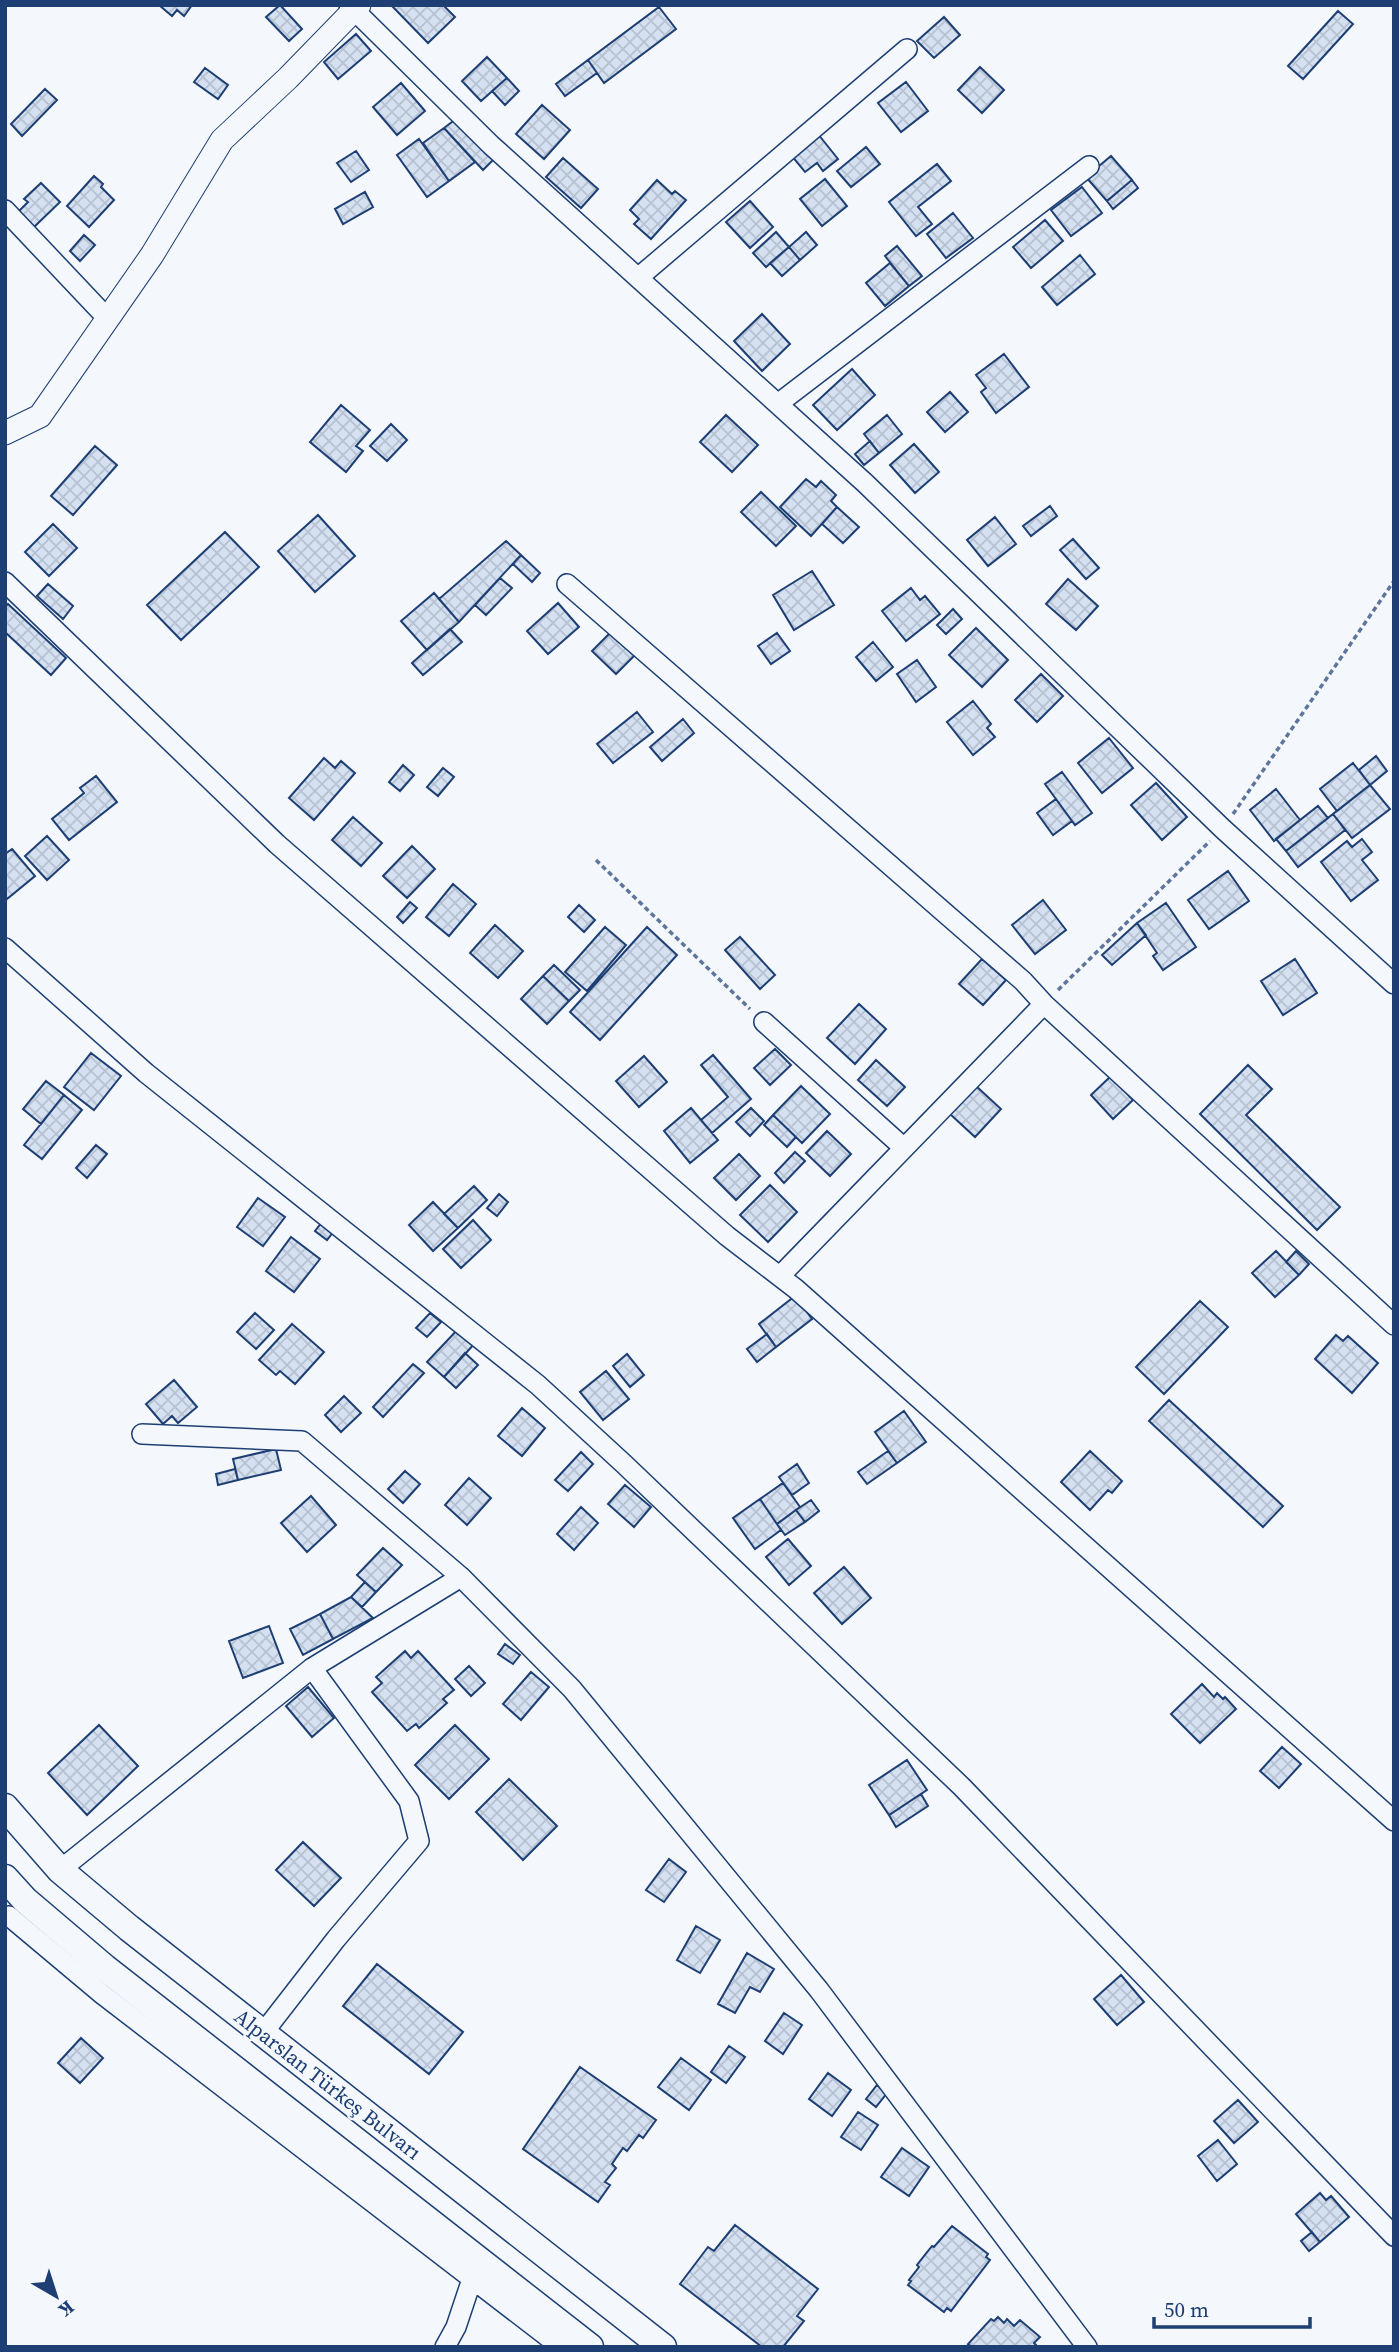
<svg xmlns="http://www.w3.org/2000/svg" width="1399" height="2352" font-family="'Source Serif 4',serif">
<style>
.building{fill:url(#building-cross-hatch);stroke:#1d3f73;stroke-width:2}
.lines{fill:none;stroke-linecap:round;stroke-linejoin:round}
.minor-casing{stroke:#1d3f73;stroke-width:22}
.tertiary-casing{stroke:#1d3f73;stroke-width:25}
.secondary-casing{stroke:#1d3f73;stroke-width:29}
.path{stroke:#5e769c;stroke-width:3.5;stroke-dasharray:5 3.5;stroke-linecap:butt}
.minor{stroke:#f4f7fb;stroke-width:19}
.tertiary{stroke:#f4f7fb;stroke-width:23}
.secondary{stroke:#f4f7fb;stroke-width:26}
.labels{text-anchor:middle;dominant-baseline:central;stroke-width:5;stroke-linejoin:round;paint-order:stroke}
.street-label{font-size:21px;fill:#1d3f73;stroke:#f4f7fb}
</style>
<defs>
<pattern id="building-cross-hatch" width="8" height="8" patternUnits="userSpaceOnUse" patternTransform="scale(1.75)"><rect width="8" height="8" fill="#d5e0f0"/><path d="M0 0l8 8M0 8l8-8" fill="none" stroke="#b6c1d1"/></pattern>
</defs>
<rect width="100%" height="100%" fill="#f4f7fb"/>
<path class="building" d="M159,5H192L184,16L177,10L172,16Z
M280,5L302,29L289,41L266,17Z
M391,5H443L455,17L428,43Z
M659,7L676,29L604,83L588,60Z
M1338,11L1353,24L1303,79L1288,66Z
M944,17L960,35L934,58L917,41Z
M356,34L371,51L338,79L324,62Z
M487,57L507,78L481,101L462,81Z
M588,60L597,73L565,96L556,84Z
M980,67L1004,90L982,113L958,90Z
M205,68L228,85L218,99L194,82Z
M507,78L519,91L505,105L492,91Z
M906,82L928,111L901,132L878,103Z
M401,83L425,111L397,135L373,107Z
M45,89L57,100L22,136L11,124Z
M542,105L570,130L544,159L516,134Z
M457,118L496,157L483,170L444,128Z
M444,128L475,162L449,181L423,143Z
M818,134L838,159L823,171L817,163L805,172L791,155Z
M419,139L449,181L427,197L397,155Z
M866,147L880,164L851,187L837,171Z
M356,151L369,170L351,182L337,163Z
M1111,156L1132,180L1107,201L1086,177Z
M563,158L598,189L581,208L546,177Z
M937,164L951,181L918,207L932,224L916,236L889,202Z
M94,176L103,184L101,187L114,200L89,227L67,206Z
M825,179L847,206L822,226L800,199Z
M657,180L672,194L675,191L686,200L651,239L634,224L639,219L630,210Z
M1132,180L1138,188L1113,209L1107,201Z
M41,183L60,202L33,228L18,212L28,202L24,199Z
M1082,187L1102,213L1071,236L1051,210Z
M365,192L373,207L343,224L335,209Z
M750,201L773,227L750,248L726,222Z
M953,213L973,238L946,258L927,234Z
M1045,220L1063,241L1031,268L1013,247Z
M776,232L789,247L766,267L753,253Z
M806,232L817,245L800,260L789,247Z
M84,235L95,245L80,261L70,251Z
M897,246L922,276L909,286L885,256Z
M789,247L800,260L782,276L770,263Z
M1080,255L1095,274L1057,305L1042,287Z
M890,263L909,286L885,306L866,283Z
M762,314L790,344L762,371L734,341Z
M1004,354L1029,387L996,413L981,392L986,388L976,375Z
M852,369L875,395L837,430L813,405Z
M950,392L968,412L945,432L927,412Z
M341,405L370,430L356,446L363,451L346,472L310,442Z
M726,415L758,445L732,472L700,442Z
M887,415L902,434L879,453L864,434Z
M391,424L407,440L387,461L370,446Z
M870,441L879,453L864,465L855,454Z
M914,444L939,472L915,493L890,465Z
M95,446L117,465L73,515L51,496Z
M806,479L816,487L821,481L836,495L831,501L837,507L811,536L780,507Z
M761,492L796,526L776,546L741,512Z
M1050,506L1057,516L1031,536L1023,526Z
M837,507L859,527L843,543L822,524Z
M318,515L355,556L315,592L278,551Z
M995,517L1016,544L988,566L967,540Z
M53,524L77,548L49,576L25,552Z
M225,532L259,567L181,640L147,605Z
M1073,539L1099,568L1086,579L1060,550Z
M506,541L521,555L459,622L439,599Z
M521,555L540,573L532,582L513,564Z
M812,571L834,605L794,630L773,595Z
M500,578L512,588L486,615L475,605Z
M1068,579L1098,606L1076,630L1046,604Z
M48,584L73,606L63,619L37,596Z
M911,588L920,600L925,596L940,614L906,641L882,611Z
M434,593L459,622L427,650L401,621Z
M558,603L579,627L548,654L527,631Z
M8,604L66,658L51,675L5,632V607Z
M953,609L962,619L946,634L937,625Z
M976,628L1008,660L982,687L949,655Z
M450,629L462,642L423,675L412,663Z
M611,632L635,655L616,674L592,651Z
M777,633L790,651L771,664L758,646Z
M873,642L893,667L876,681L856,657Z
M917,660L936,687L916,702L897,674Z
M1041,674L1063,696L1037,722L1015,700Z
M973,701L991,724L987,728L995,737L973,755L947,722Z
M637,712L653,732L613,763L597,744Z
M683,719L694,733L662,761L650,747Z
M1109,738L1133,768L1102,793L1078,763Z
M1376,756L1387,771L1370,785L1359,770Z
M324,758L335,768L341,761L355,773L314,820L289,798Z
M1353,763L1370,785L1337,811L1320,789Z
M403,765L414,775L400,791L389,782Z
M443,768L454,777L438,796L427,787Z
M1062,772L1092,813L1075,825L1045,784Z
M96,776L117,802L69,840L52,819L84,793L80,788Z
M1156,783L1187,817L1162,840L1131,805Z
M1370,785L1390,809L1352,838L1333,814Z
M1276,789L1300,820L1274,841L1250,810Z
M1056,799L1072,821L1053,835L1037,813Z
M1318,806L1328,818L1286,851L1276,839Z
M1333,814L1345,830L1298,867L1286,851Z
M353,817L382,843L361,866L332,840Z
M47,836L69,860L47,880L25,856Z
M1362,839L1372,852L1362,860L1378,880L1351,901L1321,862L1347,841L1352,847Z
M412,846L435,869L407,898L383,876Z
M12,849L35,876L7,899L5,896V854Z
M1228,871L1249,901L1209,929L1188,900Z
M453,884L476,904L449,936L426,917Z
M1043,900L1066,930L1035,954L1012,925Z
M410,902L417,908L403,923L397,917Z
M1166,903L1196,947L1163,970L1153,956L1157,953L1137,923Z
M579,905L595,920L584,932L568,917Z
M1137,923L1146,935L1112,965L1102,955Z
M495,925L523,951L498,978L470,953Z
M605,927L626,945L587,991L565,972Z
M647,927L677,955L600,1040L570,1012Z
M740,937L775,975L760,989L725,950Z
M982,959L1006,980L983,1005L959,984Z
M1295,959L1317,993L1283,1015L1261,981Z
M554,965L580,990L569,1001L543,976Z
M543,976L569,1001L547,1024L521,999Z
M859,1004L886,1029L855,1064L827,1038Z
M775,1049L791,1065L770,1085L754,1068Z
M91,1053L121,1076L94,1110L64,1087Z
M713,1055L751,1099L712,1133L701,1120L728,1097L701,1065Z
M644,1056L667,1082L639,1107L616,1081Z
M876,1060L905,1087L887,1106L858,1080Z
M1248,1065L1272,1089L1246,1115L1340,1207L1317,1230L1200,1114Z
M1111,1076L1133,1100L1113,1119L1091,1095Z
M46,1081L64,1095L41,1124L23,1109Z
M801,1086L830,1114L802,1143L773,1115Z
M976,1086L1001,1109L975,1137L950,1114Z
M64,1095L82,1110L42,1159L24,1145Z
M691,1108L718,1140L690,1163L664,1131Z
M751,1108L764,1121L750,1136L736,1122Z
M773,1115L796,1137L787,1147L764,1125Z
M827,1131L851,1154L830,1176L806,1153Z
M96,1145L107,1154L87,1178L76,1168Z
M795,1152L805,1161L784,1183L775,1173Z
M739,1154L760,1176L736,1200L714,1178Z
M770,1185L797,1212L768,1242L740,1215Z
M474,1186L487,1200L458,1228L444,1214Z
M499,1194L508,1202L497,1216L487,1208Z
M258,1198L285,1217L263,1246L237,1227Z
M433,1202L458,1228L433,1251L409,1225Z
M473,1220L491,1240L461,1268L443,1249Z
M322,1222L334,1231L327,1240L315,1231Z
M291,1237L320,1259L294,1292L266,1271Z
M1276,1251L1299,1275L1275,1297L1252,1273Z
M1296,1251L1309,1264L1299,1275L1286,1262Z
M795,1296L812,1319L776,1347L759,1324Z
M1200,1301L1228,1327L1164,1394L1136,1367Z
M255,1313L274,1330L256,1349L237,1332Z
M430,1313L441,1322L427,1337L416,1328Z
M292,1324L324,1352L295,1384L280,1371L276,1375L259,1360Z
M460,1327L476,1342L444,1377L427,1362Z
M767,1334L776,1347L757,1362L747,1349Z
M1336,1335L1343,1341L1348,1336L1378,1363L1352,1393L1315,1359Z
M465,1353L478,1365L456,1388L444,1377Z
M627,1354L644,1375L630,1387L613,1366Z
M413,1364L424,1373L383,1417L373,1407Z
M606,1371L629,1399L603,1420L580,1392Z
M174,1380L197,1407L178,1423L172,1416L163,1424L146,1404Z
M344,1396L361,1413L341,1432L325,1415Z
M1169,1400L1283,1506L1263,1527L1149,1421Z
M522,1408L545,1428L522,1456L498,1436Z
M904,1411L926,1442L897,1463L875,1432Z
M276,1449L281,1470L238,1480L233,1459Z
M888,1451L897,1463L867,1484L858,1472Z
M1090,1451L1122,1481L1112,1493L1108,1490L1090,1510L1061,1482Z
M581,1452L593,1464L568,1491L555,1480Z
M797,1464L809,1483L792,1495L779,1477Z
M235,1469L238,1480L218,1485L216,1474Z
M405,1471L420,1484L403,1503L388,1489Z
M469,1478L491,1498L467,1525L445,1505Z
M783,1483L800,1507L777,1524L760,1499Z
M625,1485L651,1507L634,1527L608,1504Z
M311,1496L336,1525L307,1552L281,1523Z
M760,1499L781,1530L755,1549L733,1518Z
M811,1500L819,1511L805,1522L796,1510Z
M581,1507L598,1523L574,1550L557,1534Z
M796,1510L805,1522L785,1535L777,1524Z
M788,1539L811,1566L789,1585L766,1557Z
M383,1548L402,1565L376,1592L357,1575Z
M844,1567L871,1598L842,1624L814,1593Z
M365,1582L376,1592L362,1607L351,1597Z
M351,1597L373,1618L333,1639L320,1614Z
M320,1614L333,1639L303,1655L290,1629Z
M269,1626L283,1663L243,1678L229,1641Z
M505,1644L520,1655L513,1664L498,1654Z
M405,1651L411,1658L418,1651L454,1690L443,1699L447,1703L419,1728L416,1724L407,1731L372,1692L382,1683L376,1677Z
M469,1666L485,1683L471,1696L455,1679Z
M531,1672L549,1687L521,1720L503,1704Z
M1202,1684L1214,1697L1217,1693L1223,1699L1225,1697L1236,1709L1200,1743L1171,1714Z
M308,1687L334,1718L312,1737L286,1706Z
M99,1725L138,1766L87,1815L48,1773Z
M455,1725L489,1759L449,1799L415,1765Z
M1282,1747L1301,1764L1279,1788L1260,1771Z
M907,1760L927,1790L889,1815L869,1785Z
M509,1779L557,1826L523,1860L476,1812Z
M921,1794L928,1806L896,1827L889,1815Z
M303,1842L341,1878L314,1906L276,1870Z
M669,1859L686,1872L664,1902L646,1890Z
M696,1926L720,1940L700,1973L677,1960Z
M747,1953L774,1969L760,1992L750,1987L735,2013L718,2004Z
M377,1964L463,2032L429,2074L343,2006Z
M1121,1975L1144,2002L1117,2025L1094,1999Z
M784,2013L802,2025L783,2054L765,2041Z
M81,2038L103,2058L80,2083L58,2063Z
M729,2046L745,2057L726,2083L711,2072Z
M681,2058L711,2080L689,2110L658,2087Z
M580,2067L656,2120L643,2138L639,2135L627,2151L623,2148L612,2164L616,2168L605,2182L610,2185L598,2202L523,2149Z
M828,2073L851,2090L832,2116L809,2099Z
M877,2085L887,2093L876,2107L866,2099Z
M1238,2100L1258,2122L1234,2143L1214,2121Z
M858,2112L878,2125L861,2150L841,2137Z
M1218,2140L1237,2164L1217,2181L1198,2156Z
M902,2148L929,2167L909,2196L881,2177Z
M1320,2193L1326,2200L1331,2196L1349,2217L1320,2242L1296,2214Z
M735,2225L818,2289L797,2316L804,2321L783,2347H762L680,2284L708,2247L714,2251Z
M952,2226L988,2254L986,2257L990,2260L951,2311L947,2308L944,2312L908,2285L911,2281L909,2280L919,2267L917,2265L932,2246L934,2247Z
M1312,2232L1320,2242L1309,2251L1301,2241Z
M998,2317L1004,2323L1007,2319L1014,2326L1020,2320L1040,2337L1034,2343L1038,2347H972L968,2344L991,2319L994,2321Z"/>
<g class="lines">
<defs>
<path id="minor" d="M349,5L491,145L865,483L1223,829L1394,984
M5,210L108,319
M639,277L907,49
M779,403L1089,166
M5,582L277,844L727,1236L796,1289L1394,1821
M567,584L1023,981L1044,1004L1394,1325
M5,948L146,1073L538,1385L624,1464L962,1787L1394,2236
M764,1022L904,1148
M780,1276L1044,1004
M142,1434L302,1441L461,1577L572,1689L819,1990L1087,2347
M60,1870L312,1668L461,1577
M9,1916L102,1994L561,2347
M263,2033L336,1939L419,1841L409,1801L312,1668
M445,2347L456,2327L472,2279"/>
<path id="tertiary" d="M5,433L40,416L152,255L222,140L288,78L359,5"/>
<path id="secondary" d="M5,1807L60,1870L129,1928L663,2347
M5,1878L25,1900L105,1968L590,2347"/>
</defs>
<use href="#minor" class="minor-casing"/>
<use href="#tertiary" class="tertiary-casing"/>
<use href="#secondary" class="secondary-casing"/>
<path class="path" d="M1233,814L1394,581
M596,860L750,1009
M1058,990L1210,841"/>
<use href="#minor" class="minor"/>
<use href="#tertiary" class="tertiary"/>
<use href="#secondary" class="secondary"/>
</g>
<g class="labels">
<g class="street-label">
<text transform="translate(328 2084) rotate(38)">Alparslan Türkeş Bulvarı</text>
</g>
</g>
<rect width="1399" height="2352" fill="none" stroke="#1d3f73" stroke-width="14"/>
<g transform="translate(56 2296) rotate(141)" stroke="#f4f7fb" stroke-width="5" paint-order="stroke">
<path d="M0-5L12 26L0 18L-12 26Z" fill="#1d3f73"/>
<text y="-10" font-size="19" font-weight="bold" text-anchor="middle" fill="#1d3f73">K</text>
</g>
<path d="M1154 2317v10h156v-10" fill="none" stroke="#1d3f73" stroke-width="3.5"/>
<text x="1164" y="2317" font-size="21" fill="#1d3f73" stroke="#f4f7fb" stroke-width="5" paint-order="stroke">50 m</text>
</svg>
